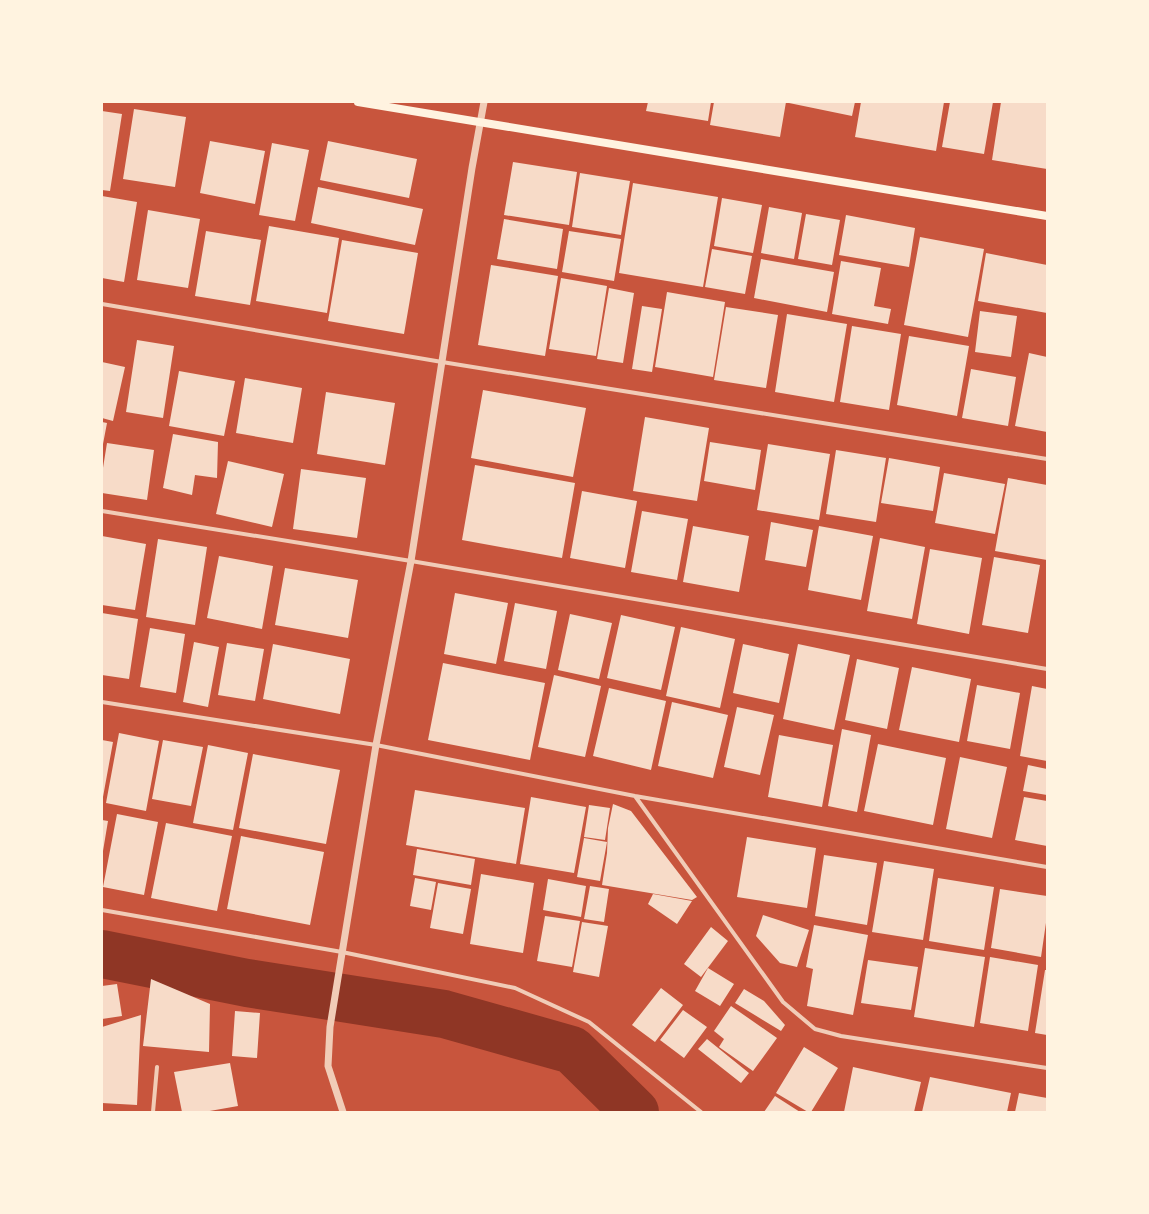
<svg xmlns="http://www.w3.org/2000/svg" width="1149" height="1214" font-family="Inter,sans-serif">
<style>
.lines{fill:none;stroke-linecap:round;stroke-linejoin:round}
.river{stroke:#8f3625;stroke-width:48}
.building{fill:#f7dbc8}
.minor{stroke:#f1ccb7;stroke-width:4}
.tertiary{stroke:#f1ccb7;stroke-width:7}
.secondary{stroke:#fff3e0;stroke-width:8}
</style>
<rect width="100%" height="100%" fill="#c8553d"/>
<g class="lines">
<path class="river" d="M102,954L247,983L444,1014L572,1050L635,1112"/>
</g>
<path class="building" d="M648,102H711L708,121L646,111Z
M714,102H786L780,137L710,125Z
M789,102H855L852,116L789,103Z
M861,102H944L936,151L855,137Z
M950,102H993L984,154L942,147Z
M1001,102H1047V169L992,160Z
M134,109L186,117L175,187L123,179Z
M102,111L122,114L110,191L102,190Z
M210,141L265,151L255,204L200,193Z
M328,141L417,159L409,198L320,180Z
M272,143L309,150L295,221L259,215Z
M513,162L577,172L569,225L504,215Z
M580,173L630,181L621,235L572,227Z
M633,183L718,197L703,287L619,273Z
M318,187L423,209L415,245L311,223Z
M102,196L137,202L124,282L102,278Z
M722,198L762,205L753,253L714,246Z
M769,207L802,213L794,259L761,253Z
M148,210L200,219L188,288L137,280Z
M806,214L840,220L832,265L798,259Z
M846,215L915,228L909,267L839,255Z
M504,219L563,229L557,269L497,259Z
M269,226L339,238L327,313L256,301Z
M206,231L261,240L250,305L195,296Z
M569,231L621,239L614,281L562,272Z
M920,237L984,249L968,337L904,325Z
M342,240L418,253L404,334L328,321Z
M712,249L752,256L745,294L705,287Z
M986,253L1047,265V313L978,301Z
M761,259L834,272L827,312L754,298Z
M841,261L881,268L874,306L891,309L888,324L832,314Z
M491,265L558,276L545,356L478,345Z
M561,278L607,286L596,356L549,349Z
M609,288L634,293L623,363L597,359Z
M667,292L725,302L713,377L655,367Z
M642,306L662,309L652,372L632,369Z
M726,307L778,315L766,388L714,380Z
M980,311L1017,316L1011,357L975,352Z
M787,314L847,324L834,402L775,392Z
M852,326L901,334L889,410L840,402Z
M909,336L969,346L957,416L897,405Z
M137,340L174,346L163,418L126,412Z
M1029,353L1047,357V432L1015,426Z
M102,362L125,367L113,421L102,418Z
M971,369L1016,377L1008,426L962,418Z
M179,371L235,381L224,436L169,426Z
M245,378L302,388L293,443L236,433Z
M483,390L586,408L573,477L471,458Z
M326,392L395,403L385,465L317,454Z
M645,417L709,428L697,501L633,491Z
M102,422L107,423L103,444H102Z
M173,434L218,442L217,478L195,475L192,495L163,488Z
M710,442L761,450L755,490L704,481Z
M107,443L154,450L147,500L102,493V474Z
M768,444L830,454L819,520L757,510Z
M836,450L886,458L876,522L826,514Z
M889,458L940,467L933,511L881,503Z
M228,461L284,474L272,527L216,514Z
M475,465L575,483L562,558L462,540Z
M301,469L366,478L357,538L293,529Z
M944,473L1005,484L995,534L935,523Z
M1008,478L1047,485V560L995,551Z
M582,491L637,501L625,568L570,558Z
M642,511L688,519L677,580L631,572Z
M771,522L813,530L806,567L765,560Z
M693,526L749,536L739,592L683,582Z
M819,526L873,536L861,600L808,590Z
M102,536L146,544L135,610L102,605Z
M880,538L925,547L912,619L867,611Z
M158,539L207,547L195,625L146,617Z
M930,549L982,558L969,634L917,624Z
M219,556L273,566L262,629L207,618Z
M994,557L1040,565L1028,633L982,625Z
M285,568L358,580L348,638L275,625Z
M455,593L508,603L496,664L444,654Z
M515,603L557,611L546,669L504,661Z
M102,613L138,619L129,679L102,675Z
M570,614L612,623L599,679L558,670Z
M621,615L675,627L661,690L607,678Z
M681,627L735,639L720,708L666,696Z
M150,628L185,634L176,693L140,687Z
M194,642L219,647L208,707L183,702Z
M227,643L264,649L255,701L218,695Z
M273,644L350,659L340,714L263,699Z
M743,644L789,654L779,703L733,693Z
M798,644L850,655L834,730L783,719Z
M857,659L899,668L887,729L845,720Z
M443,663L545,683L530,760L428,740Z
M912,667L971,679L959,742L899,730Z
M554,675L601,686L585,757L538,747Z
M977,685L1020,693L1010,749L967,741Z
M1032,686L1047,689V761L1020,756Z
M609,688L666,701L651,770L593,756Z
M672,702L728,715L713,778L658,766Z
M737,707L774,715L760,775L724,767Z
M842,729L871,735L857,812L828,806Z
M119,733L159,741L146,811L106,803Z
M779,735L833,745L822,807L768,797Z
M102,740L113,742L103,797H102Z
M163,740L203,747L191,806L152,799Z
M878,744L946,758L933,825L864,811Z
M208,745L248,753L233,830L193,823Z
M253,754L340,770L326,844L239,828Z
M960,757L1007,767L992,838L946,829Z
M1028,765L1047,769V795L1023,791Z
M415,790L525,808L516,864L406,845Z
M531,797L586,807L574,873L520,864Z
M1024,797L1047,801V846L1015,840Z
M613,804L631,811L697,897L692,900L602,885L607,853L608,828Z
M589,805L610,808L605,840L584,837Z
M117,814L158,822L144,895L103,887Z
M102,820L108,821L103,851H102Z
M166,823L232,836L217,911L151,898Z
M241,836L324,852L310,925L227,909Z
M747,837L816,848L807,908L737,897Z
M584,838L607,842L600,881L577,877Z
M417,849L475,859L471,885L413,875Z
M824,855L877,863L867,925L815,916Z
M884,861L934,869L923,940L872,932Z
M481,874L534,883L523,953L470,944Z
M415,878L436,882L431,910L410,906Z
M938,878L994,887L984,950L929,941Z
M548,879L586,886L581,917L543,910Z
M438,883L471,889L463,934L430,928Z
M590,886L609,889L604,922L584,919Z
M1000,889L1047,896V916L1041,957L991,948Z
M653,894L692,901L677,924L648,904Z
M763,915L809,930L797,967L780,963L756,936Z
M545,916L580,921L572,967L537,961Z
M582,922L608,926L599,977L573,972Z
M814,925L868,935L853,1015L807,1006L813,969L806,967Z
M711,927L728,941L701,977L684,964Z
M925,948L985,957L974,1027L914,1017Z
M990,957L1038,965L1028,1031L980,1023Z
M868,960L918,967L911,1010L861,1003Z
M708,968L734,984L720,1006L695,991Z
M1045,970H1047V1035L1035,1033Z
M151,979L210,1004L209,1052L143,1046Z
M117,984L122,1016L102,1019V986Z
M661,988L683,1005L655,1042L632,1025Z
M744,989L764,1001L785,1025L781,1031L735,1003Z
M731,1006L777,1038L753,1071L719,1047L724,1039L714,1031Z
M683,1010L707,1027L684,1058L660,1040Z
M235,1011L260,1013L257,1058L232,1056Z
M141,1015L137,1105L102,1103V1027Z
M707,1039L749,1073L741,1083L698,1049Z
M804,1047L838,1068L811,1112H808L776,1093Z
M230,1063L238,1106L204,1112H182L174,1072Z
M853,1067L921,1082L914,1112H844Z
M930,1077L1011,1093L1007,1112H922Z
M1019,1093L1047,1098V1112H1015Z
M775,1096L800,1112H764Z"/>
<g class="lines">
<path class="minor" d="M102,304L442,362L1047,459
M102,511L411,561L1047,669
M102,702L376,745L635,796L1047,867
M635,796L783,1002L815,1029L841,1036L1047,1068
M102,910L342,952L515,988L589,1022L701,1112
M153,1112L157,1067"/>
<path class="tertiary" d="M343,1112L328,1066L330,1027L376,745L411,561L472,168L484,102"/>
<path class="secondary" d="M358,102L1047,216"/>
</g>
<rect width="1149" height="1214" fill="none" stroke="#fff3e0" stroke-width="206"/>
</svg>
